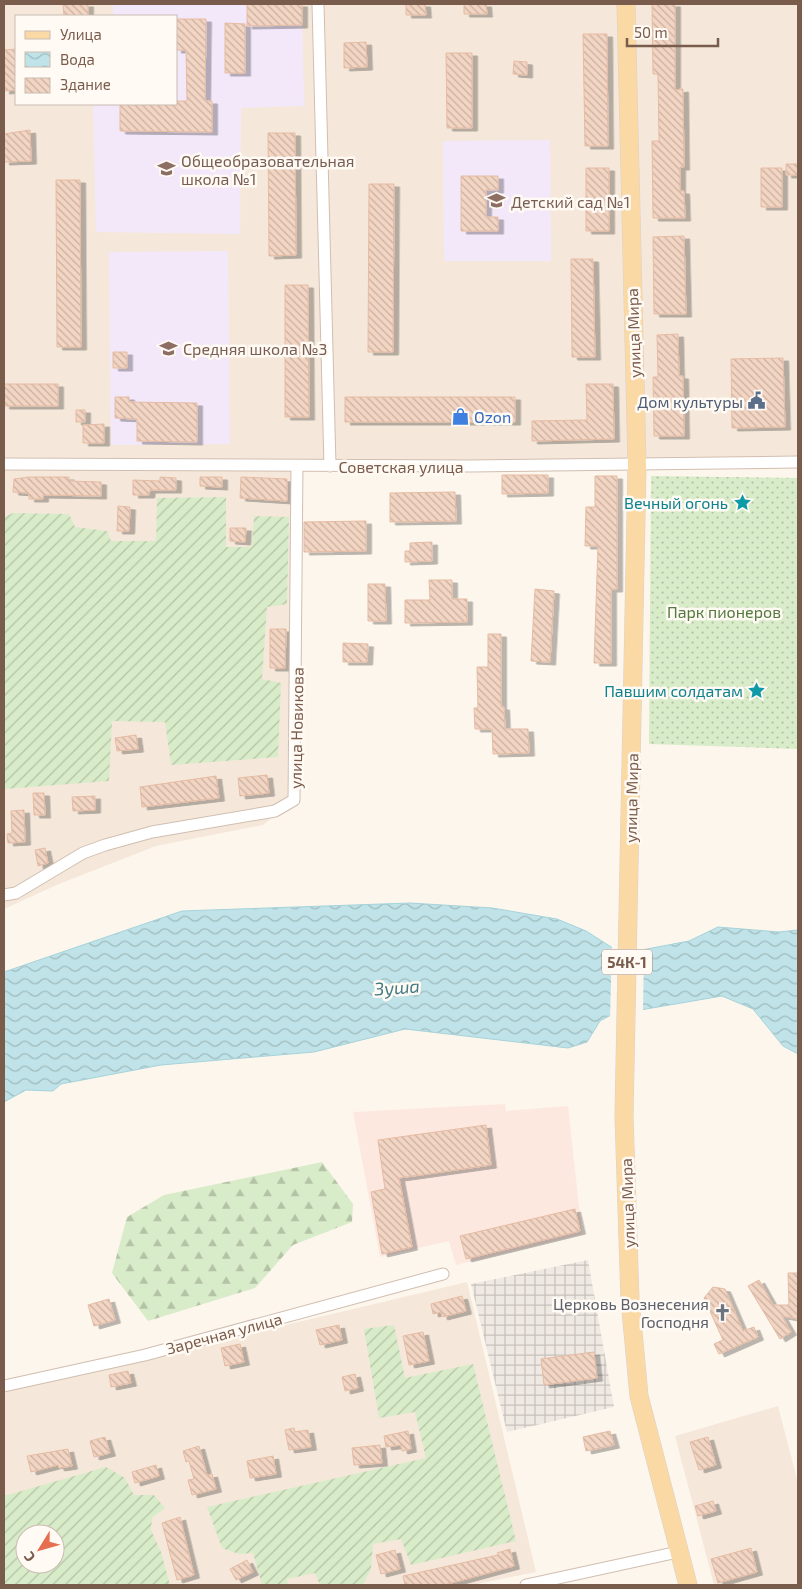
<svg xmlns="http://www.w3.org/2000/svg" width="802" height="1589" font-family="'Exo 2',sans-serif">
<style>
.residential{fill:#f5e8da;fill-rule:evenodd}
.commercial{fill:#fde8e0}
.industrial{fill:url(#industrial-grid)}
.education{fill:#f3e8fa}
.grass{fill:url(#grass-dots)}
.forest{fill:url(#forest-firs)}
.garden{fill:url(#garden-furrows);fill-rule:evenodd}
.water{fill:url(#water-waves);stroke:#a5d3da}
.pier{fill:#fdf6ec}
.building{fill:url(#building-back-hatch);stroke:#e6bba3;filter:url(#shadow)}
.lines{fill:none;stroke-linecap:round;stroke-linejoin:round}
.minor-casing{stroke:#d1beb0;stroke-width:13}
.primary-casing{stroke:#dad1cd;stroke-width:19}
.minor{stroke:#fff;stroke-width:11}
.primary{stroke:#fbd9a5;stroke-width:18}
.labels{text-anchor:middle;dominant-baseline:central;stroke-width:5;stroke-linejoin:round;paint-order:stroke}
.shield{fill:#fffaf3;stroke:#a28b7f;stroke-width:1}
.shield-label{font-size:15px;font-weight:bold;fill:#7a5c4d}
.education-label{font-size:16px;fill:#785e54;stroke:#fffaf3;text-anchor:start}
.street-label{font-size:16px;fill:#7a5c4d;stroke:#fffaf3}
.service-label{font-size:16px;fill:#4e5e75;stroke:#fffaf3;text-anchor:end}
.shop-label{font-size:16px;fill:#366cbe;stroke:#fffaf3;text-anchor:start}
.culture-label{font-size:16px;fill:#0d838f;stroke:#fffaf3;text-anchor:end}
.park-label{font-size:16px;fill:#537a41;stroke:#fffaf3}
.worship-label{font-size:16px;fill:#5b616d;stroke:#fffaf3;text-anchor:end}
.water-label{font-size:18px;font-style:italic;fill:#437c86;stroke:#fffaf3}
</style>
<defs>
<pattern id="industrial-grid" width="8" height="8" patternUnits="userSpaceOnUse" patternTransform="scale(1.25)"><rect width="8" height="8" fill="#efe9e4"/><path d="M0 4h8M4 0v8" fill="none" stroke="#c7c0bb"/></pattern>
<pattern id="grass-dots" width="8" height="8" patternUnits="userSpaceOnUse" patternTransform="scale(1.25)"><rect width="8" height="8" fill="#d8ecc9"/><path d="M2 2h.1M6 6h.1" fill="none" stroke="#b4c2a5" stroke-width="1.8" stroke-linecap="round"/></pattern>
<pattern id="forest-firs" width="22" height="20" patternUnits="userSpaceOnUse" patternTransform="scale(1.25)"><rect width="22" height="20" fill="#d8ecc9"/><path d="M5 1l3.5 6h-7zM16 11l3.5 6h-7z" fill="#b4c2a5"/></pattern>
<pattern id="garden-furrows" width="10" height="10" patternUnits="userSpaceOnUse" patternTransform="scale(1.25)"><rect width="10" height="10" fill="#d8ecc9"/><path d="M-1 1l2-2M0 10L10 0M9 11l2-2" fill="none" stroke="#b4c2a5"/></pattern>
<pattern id="water-waves" width="16" height="10" patternUnits="userSpaceOnUse" patternTransform="scale(1.25)"><rect width="16" height="10" fill="#bfe3e8"/><path d="M0 5q4-4 8 0t8 0" fill="none" stroke="#a0bbbe"/></pattern>
<pattern id="building-back-hatch" width="6" height="6" patternUnits="userSpaceOnUse" patternTransform="scale(1.25)"><rect width="6" height="6" fill="#f3d5c3"/><path d="M-1 5l2 2M0 0l6 6M5-1l2 2" fill="none" stroke="#cab0a1"/></pattern>
<filter id="shadow"><feDropShadow dx="5.5" dy="3" stdDeviation="0" flood-color="#0004"/></filter>
</defs>
<rect width="100%" height="100%" fill="#fdf6ec"/>
<path class="residential" d="M4,4H798V462L298,466L294,800L263,825L156,846L59,884L4,909ZM16,16H176V104H16Z
M467,1282L536,1572L472,1585H4V1392ZM25,1534H55V1564H25Z
M778,1406L798,1483V1585H714L675,1436Z"/>
<path class="commercial" d="M505,1104L506,1111L568,1106L582,1234L456,1265L449,1241L380,1257L353,1112Z"/>
<path class="industrial" d="M588,1260L614,1407L507,1432L471,1284Z"/>
<path class="education" d="M113,4H302L304,106L241,108L240,234L96,232L93,104H176V16H113Z
M550,140L551,261H444L443,141Z
M228,251L230,444L111,445L109,252Z"/>
<path class="grass" d="M651,476L798,478V749L649,744Z"/>
<path class="forest" d="M322,1162L353,1204L352,1222L293,1245L255,1288L148,1321L112,1273L127,1217L164,1195Z"/>
<path class="garden" d="M226,497V547H252L254,516L289,517L287,604L267,607L262,679L281,683L278,757L171,765L165,722L112,721L109,781L4,789V517L13,513L69,514L75,527L107,531L111,541H156L157,498Z
M394,1325L405,1378L473,1364L516,1541L411,1565L401,1539L373,1544L371,1569L363,1585H320L315,1573L287,1579L288,1585H262L253,1553L239,1554L222,1548L207,1507L426,1458L415,1412L379,1418L364,1329Z
M106,1467L125,1478L134,1495H154L165,1508L152,1518L151,1530L161,1552L170,1585H4V1496ZM25,1534H55V1564H25Z"/>
<path class="water" d="M410,903L492,908L557,919L586,931L616,950L631,952L689,941L718,927L779,932L798,930V1054L783,1046L753,1009L722,996L611,1015L600,1021L587,1042L568,1048L405,1029L314,1052L161,1065L61,1084L53,1091L26,1090L4,1102V972L182,911Z"/>
<path class="pier" d="M612,945L631,950L644,947L643,1012L610,1018Z"/>
<path class="building" d="M63,4H88V16H64Z
M247,4H302V25L247,26Z
M406,4H425L426,15H406Z
M464,4H486L487,14H464Z
M652,4H675V90L683,89L684,167H680V191H684L685,218H653L652,141H659L658,74H653Z
M176,19H206L205,101H212V132L120,131V104H176V101H187L186,50H176Z
M225,23L245,24V73H225Z
M583,34H607L608,146H585Z
M366,42L367,67L344,68V43Z
M16,49V90L4,91V50Z
M446,53H472V128H447Z
M514,61L527,62V75L513,74Z
M30,130L31,161L4,162V134Z
M268,133H295L296,255L269,256Z
M786,164H798V175H786Z
M586,168H609V231H586Z
M761,168H782V207H761Z
M461,176H498V190H486V217H498V231H461Z
M56,180H80L81,347H57Z
M369,184H394L393,352H368Z
M684,236L686,314H654L653,237Z
M571,259H593L595,357H572Z
M285,285H308L309,417H285Z
M678,334L679,376H683L684,436H654L653,377H658L657,335Z
M113,352H127V368H113Z
M783,358L785,427L732,428L731,359Z
M4,384H58V406H4Z
M586,384H613L614,439L532,441V421L587,420Z
M115,397H129V402L197,403V442L137,441V419L115,418Z
M345,397H515V422H345Z
M76,410H85V422H76Z
M104,424V443H83V425Z
M502,475H548V493L502,494Z
M595,476H617V589H611V663H594L598,546H585L586,507H595Z
M29,477H69V481L101,482V496L43,495V499H29V493L13,492L14,479Z
M160,477L176,478V490H150L149,495H133V480L160,481Z
M200,477H222V487L200,486Z
M241,477L287,479V501L240,498Z
M455,492L456,521L390,522V493Z
M118,506L130,507L129,531H117Z
M366,521V551L304,552V522Z
M230,528H246L245,542L230,541Z
M432,542V561L405,562V551H410V543Z
M429,580H452V599H467V622L405,623V600H430Z
M368,584H385L386,621H368Z
M535,589L554,591L550,662L531,661Z
M270,629H286L285,668H270Z
M488,634H501V707H504L505,729H528L529,753L493,754L492,729H475L474,708H478L477,667H488Z
M343,643L368,644L367,662H343Z
M136,735L138,749L117,751L115,738Z
M267,775L269,793L240,796L238,778Z
M216,776L219,798L142,807L140,787Z
M33,793H44L45,815H34Z
M95,796V810L73,811L72,797Z
M24,810L25,842L8,843L7,834L12,833L11,811Z
M45,848L48,863L38,866L35,850Z
M486,1125L491,1165L399,1178L412,1247L382,1254L371,1192L385,1189L378,1140Z
M575,1209L580,1231L466,1259L460,1236Z
M788,1273H798V1319L782,1316L791,1332L780,1339L748,1286L759,1280L773,1305H789Z
M713,1287L725,1289L743,1331L754,1327L758,1337L719,1354L714,1344L723,1340L704,1298Z
M462,1296L466,1311L442,1317L441,1312L433,1314L431,1304Z
M109,1299L115,1320L94,1326L88,1305Z
M339,1325L342,1340L320,1345L316,1330Z
M423,1332L429,1361L409,1365L403,1336Z
M240,1344L244,1362L225,1366L221,1348Z
M594,1352L597,1378L544,1385L541,1359Z
M128,1371L131,1383L111,1387L109,1375Z
M355,1374L358,1388L345,1391L342,1377Z
M294,1428L295,1432L308,1430L311,1447L289,1450L285,1430Z
M408,1431L411,1449L402,1451L401,1445L386,1447L384,1436Z
M610,1431L614,1445L586,1451L583,1437Z
M105,1437L110,1453L94,1457L90,1441Z
M708,1437L716,1465L699,1470L690,1442Z
M380,1445L382,1463L354,1465L352,1448Z
M199,1446L207,1475L212,1474L216,1489L192,1495L188,1480L194,1479L189,1461L186,1462L183,1451Z
M68,1449L72,1466L59,1468L58,1465L31,1472L27,1456Z
M273,1456L276,1474L250,1478L247,1461Z
M156,1465L159,1476L135,1483L132,1472Z
M713,1501L716,1511L698,1516L695,1506Z
M180,1517L194,1575L177,1580L162,1523Z
M751,1548L757,1572L718,1583L711,1559Z
M510,1549L514,1566L444,1585H405L403,1576L498,1555L497,1553Z
M395,1550L400,1569L381,1574L376,1555Z
M247,1560L253,1572L236,1580L230,1569Z"/>
<g class="lines">
<defs>
<path id="minor" d="M318,4L330,466
M4,464L470,466L798,462
M4,895L16,893L83,853L105,845L152,832L275,811L294,800L297,466
M4,1386L145,1355L443,1274
M526,1585L678,1552"/>
<path id="primary" d="M626,4L637,465L624,1116L630,1300L639,1396L688,1585"/>
</defs>
<use href="#minor" class="minor-casing"/>
<use href="#primary" class="primary-casing"/>
<use href="#minor" class="minor"/>
<use href="#primary" class="primary"/>
</g>
<defs>
<symbol id="school-bare" viewBox="-9 -9 18 18"><path d="M0-5L7-2L0 1L-7-2ZM-4 1L0 2.5L4 1V4Q0 6-4 4Z" fill="#8d6e63" stroke="#fffaf3" stroke-width="2.5" paint-order="stroke"/></symbol>
<symbol id="civic-bare" viewBox="-9 -9 18 18"><path d="M-.6-6.5H3V-4.5H.6V-3L4-1V1h2V6H-6V1h2V-1L-.6-3ZM-1.2 2.5V6h2.4V2.5Z" fill="#5c6f8a" stroke="#fffaf3" stroke-width="2.5" paint-order="stroke"/></symbol>
<symbol id="shop-bare" viewBox="-9 -9 18 18"><path d="M-5-2.5h2.3a2.7 3.5 0 0 1 5.4 0H5L5.5 6h-11ZM-1.5-2.5h3a1.5 2.3 0 0 0-3 0Z" fill="#3f7fe0" stroke="#fffaf3" stroke-width="2.5" paint-order="stroke"/></symbol>
<symbol id="sight-bare" viewBox="-9 -9 18 18"><path d="M0-6L1.8-2.2L6-1.7L2.9 1.2L3.7 5.4L0 3.3L-3.7 5.4L-2.9 1.2L-6-1.7L-1.8-2.2Z" fill="#0f9aa8" stroke="#fffaf3" stroke-width="2.5" paint-order="stroke"/></symbol>
<symbol id="church-bare" viewBox="-9 -9 18 18"><path d="M-1.2-6h2.4v3.5h3.3v2.4h-3.3V6h-2.4V-.1h-3.3v-2.4h3.3Z" fill="#6b7280" stroke="#fffaf3" stroke-width="2.5" paint-order="stroke"/></symbol>
</defs>
<g fill-rule="evenodd">
<use href="#school-bare" x="154" y="156" width="25" height="25"/>
<use href="#school-bare" x="484" y="188" width="25" height="25"/>
<use href="#school-bare" x="156" y="336" width="25" height="25"/>
<use href="#civic-bare" x="744" y="388" width="25" height="25"/>
<use href="#shop-bare" x="448" y="404" width="25" height="25"/>
<use href="#sight-bare" x="730" y="490" width="25" height="25"/>
<use href="#sight-bare" x="744" y="678" width="25" height="25"/>
<use href="#church-bare" x="710" y="1300" width="25" height="25"/>
</g>
<g class="labels">
<rect class="shield" x="602" y="949.5" width="50" height="25" rx="4"/>
<g class="shield-label">
<text x="627" y="962">54К-1</text>
</g>
<g class="education-label">
<text x="181" y="160">Общеобразовательная<tspan x="181" dy="18">школа №1</tspan></text>
<text x="511" y="201">Детский сад №1</text>
<text x="183" y="348">Средняя школа №3</text>
</g>
<g class="street-label">
<text transform="translate(633 333) rotate(-92)">улица Мира</text>
<text x="401" y="466">Советская улица</text>
<text transform="translate(296 728) rotate(-89)">улица Новикова</text>
<text transform="translate(631 798) rotate(-89)">улица Мира</text>
<text transform="translate(627 1203) rotate(-92)">улица Мира</text>
<text transform="translate(224 1333) rotate(-15)">Заречная улица</text>
</g>
<g class="service-label">
<text x="743" y="401">Дом культуры</text>
</g>
<g class="shop-label">
<text x="474" y="416">Ozon</text>
</g>
<g class="culture-label">
<text x="728" y="502">Вечный огонь</text>
<text x="743" y="690">Павшим солдатам</text>
</g>
<g class="park-label">
<text x="724" y="611">Парк пионеров</text>
</g>
<g class="worship-label">
<text x="709" y="1303">Церковь Вознесения<tspan x="709" dy="18">Господня</tspan></text>
</g>
<g class="water-label">
<text transform="translate(397 987) rotate(-4)">Зуша</text>
</g>
</g>
<rect width="802" height="1589" fill="none" stroke="#7a5c4d" stroke-width="10"/>
<rect x="15" y="15" width="162" height="90" fill="#fffaf3" stroke="#cabbb1"/>
<rect x="25" y="31" width="25" height="8" fill="#fbd9a5" stroke="#cabbb1"/>
<text x="60" y="40" font-size="15" fill="#7a5c4d">Улица</text>
<rect x="25" y="52" width="25" height="15" fill="url(#water-waves)" stroke="#cabbb1"/>
<text x="60" y="65" font-size="15" fill="#7a5c4d">Вода</text>
<rect x="25" y="78" width="25" height="15" fill="url(#building-back-hatch)" stroke="#cabbb1"/>
<text x="60" y="90" font-size="15" fill="#7a5c4d">Здание</text>
<g transform="translate(40 1549) rotate(233)"><circle r="24" fill="#fffaf3" stroke="#cabbb1"/>
<path d="M0-4L9 19L0 12L-9 19Z" fill="#e76f51"/>
<text y="-8" font-size="14" font-weight="bold" text-anchor="middle" fill="#7a5c4d">С</text>
</g>
<path d="M627 38v8h91v-8" fill="none" stroke="#7a5c4d" stroke-width="2.5"/>
<text x="634" y="38" font-size="15" fill="#7a5c4d" stroke="#fffaf3" stroke-width="4" paint-order="stroke">50 m</text>
</svg>
